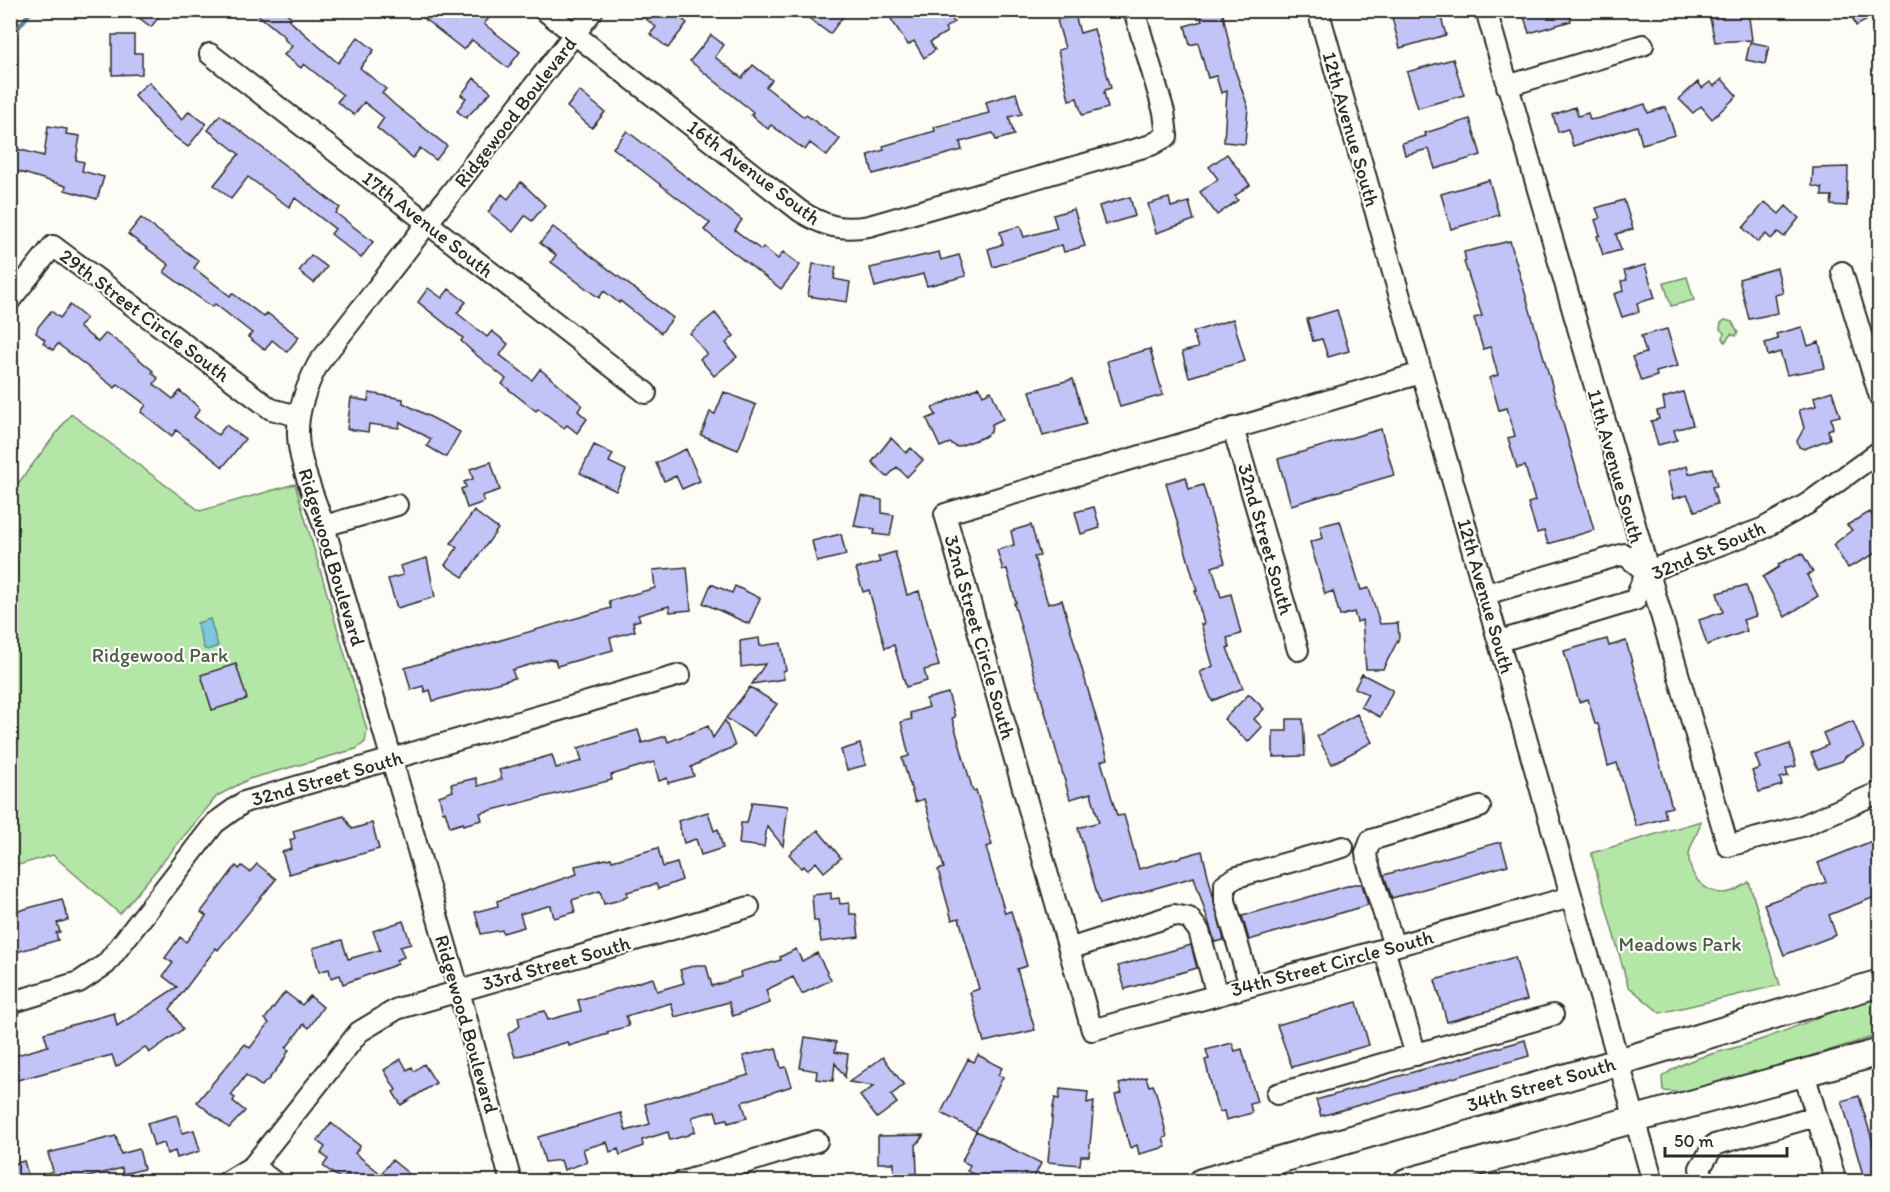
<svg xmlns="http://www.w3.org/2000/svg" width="1890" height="1192" font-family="Itim,sans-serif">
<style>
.green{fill:#b4e7a7;stroke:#708969;stroke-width:1.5}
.water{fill:#7ec7de;stroke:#5d8996;stroke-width:1.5}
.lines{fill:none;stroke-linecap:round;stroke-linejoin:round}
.stream{stroke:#5d8996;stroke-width:4.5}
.building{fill:#c2c3f6;stroke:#2b2b2b;stroke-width:1.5}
.minor-casing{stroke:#2b2b2b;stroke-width:24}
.major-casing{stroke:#2b2b2b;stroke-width:30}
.minor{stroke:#fdfcf7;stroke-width:20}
.major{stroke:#fdfcf7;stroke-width:26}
.labels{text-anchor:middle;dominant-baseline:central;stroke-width:4.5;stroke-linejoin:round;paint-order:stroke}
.street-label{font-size:20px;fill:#2b2b2b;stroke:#fdfcf7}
.park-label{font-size:20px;fill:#4d5a4a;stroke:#fdfcf7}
</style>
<rect width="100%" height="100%" fill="#fdfcf7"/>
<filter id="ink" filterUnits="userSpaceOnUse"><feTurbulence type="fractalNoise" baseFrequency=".0167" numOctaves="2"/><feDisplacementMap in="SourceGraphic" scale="12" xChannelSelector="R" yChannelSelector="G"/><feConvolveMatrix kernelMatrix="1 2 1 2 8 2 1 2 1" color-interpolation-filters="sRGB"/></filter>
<g filter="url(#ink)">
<path class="green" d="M1687,277L1694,300L1671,306L1664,283Z
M1725,320L1732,322L1738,332L1736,336L1731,334L1725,342L1723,338L1724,333L1720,329L1721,323Z
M71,414L200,511L295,484L367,730L365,742L356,749L249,779L217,796L120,914L53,855L11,867L10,494Z
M1701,821C1699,833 1689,845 1689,856C1688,879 1711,899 1733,891C1738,889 1744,885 1749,882L1780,985L1660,1013L1628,986L1591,853Z
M1879,993V1035L1691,1093L1663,1091L1662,1077C1689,1055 1727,1052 1760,1040C1800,1026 1840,1008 1879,993Z"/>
<path class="water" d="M210,619L218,646L207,650L204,648L197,623Z"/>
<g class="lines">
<path class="stream" d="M10,38L32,10"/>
</g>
<path class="building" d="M129,10H164L151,27Z
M252,10H283L291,17L289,20L338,63L358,37L374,50L360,68L386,89L382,93L395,105L447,146L436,160L420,148L413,158L377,128L384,118L364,102L354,115L337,102L343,95L304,64L301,68L284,55L292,46L284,39L285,37Z
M413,10H480L489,18L484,24L520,52L508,68L472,40L464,50Z
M635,10H671L687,23L668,48L650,34L656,27Z
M798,10H848L830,34Z
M904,10H909L914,18L926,10H946L954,22L945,28L947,32L930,42L935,50L924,58L914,41L908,45L891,19Z
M1199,10H1222L1235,70L1248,107L1245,144L1224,142L1227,91L1221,93L1216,76L1208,78L1198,43L1190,45L1185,26L1202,21Z
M1390,10H1439L1446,35L1400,48Z
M1522,10H1568L1571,21L1529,33Z
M1718,10H1748L1752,40L1715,42L1710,18L1718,17Z
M1853,10H1880V13L1856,26L1852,17Z
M1075,15L1080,33L1094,29L1111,88L1105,90L1104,93L1108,108L1082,115L1077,98L1069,100L1058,50L1065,48L1057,20Z
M112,35H134V53H142V74L112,75Z
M711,35L724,45L715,57L742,78L753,65L772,80L766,87L804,117L806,115L840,139L827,156L810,143L805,150L771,125L768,129L751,115L753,112L690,61Z
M1750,42L1769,46L1765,64L1746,60Z
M1453,59L1464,95L1418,108L1407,72Z
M474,78L491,92L466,118L457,111L466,98L461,95Z
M1722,79L1737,96L1712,119L1701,106L1693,113L1679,99L1698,82L1702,88L1710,82L1714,86Z
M149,82L182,120L189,111L206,124L188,147L164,129L134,95Z
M579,91L605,112L592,128L567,107Z
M1016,93L1022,114L1009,117L1014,135L996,140L993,133L960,142L962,150L873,174L868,155L884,150L883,146L935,131L934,127L989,113L986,102Z
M1645,104L1648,113L1666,107L1675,135L1642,144L1637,126L1573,146L1568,129L1558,132L1553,115L1575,107L1578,116L1588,113L1590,120L1600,118Z
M220,115L340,208L336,213L373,242L361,258L331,234L335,229L295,198L289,207L248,177L231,199L214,185L239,154L208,130Z
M1470,119L1481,155L1435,169L1429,149L1405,155L1402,143L1426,136L1425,133Z
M48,126L67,129L66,134L80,136L76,160L84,162L82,171L104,177L97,199L65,190L66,186L10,169V147L44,156Z
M627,131L742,220L735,230L761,250L763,247L778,259L783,252L800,265L781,289L704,230L710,223L613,148Z
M1227,154L1250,185L1235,196L1238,200L1217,215L1200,192L1218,179L1209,167Z
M1848,167L1847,206L1831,205L1832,196H1822V188L1812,186L1813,168Z
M1489,180L1499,215L1451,229L1441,194Z
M521,182L545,205L532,221L525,216L513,232L488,212L502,194L508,199Z
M1130,197L1135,216L1105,225L1099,206Z
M1169,198L1171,207L1189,202L1194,220L1156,233L1148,204Z
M1624,200L1633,229L1616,234L1621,250L1603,255L1597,236L1600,235L1595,220L1600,218L1596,208Z
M1765,202L1779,214L1786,206L1799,218L1784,237L1778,232L1771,239L1766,234L1758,242L1743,228Z
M1074,209L1085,246L1064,252L1062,245L993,267L988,249L1003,244L1000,232L1020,226L1024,237L1057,228L1053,215Z
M141,218L199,261L194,268L230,296L232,293L264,317L267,313L299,337L287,352L272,340L265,350L248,337L252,333L215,304L212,307L164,272L169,265L128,234Z
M553,227L673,318L661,333L620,301L619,303L604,291L599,298L551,262L556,255L540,243Z
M1510,241L1594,530L1548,544L1544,531L1537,533L1528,503L1535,501L1525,466L1517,468L1508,438L1515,436L1507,408L1499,410L1493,389L1489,378L1498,375L1490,347L1483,349L1474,318L1482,316L1464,262L1466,261L1464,252Z
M939,252L941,260L959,255L966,276L927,286L923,274L875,287L870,268Z
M311,255L327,267L314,283L299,271Z
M813,264L836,267L834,279L850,282L847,302L808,296Z
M1645,265L1655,298L1637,303L1639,312L1622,317L1614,294L1623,291L1621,281L1627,280L1624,271Z
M1777,268L1783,293L1775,295L1778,313L1749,319L1739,279Z
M428,288L442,298L449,289L466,302L457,313L487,337L492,331L508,344L500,355L532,380L540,369L582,405L578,411L587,419L577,433L567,425L564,428L538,408L536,411L502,384L506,379L474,353L461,341L463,338L418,302Z
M70,305L86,318L79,327L98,342L106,333L126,348L153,371L152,373L158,378L154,384L173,399L180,391L193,402L200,409L194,417L218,435L226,425L245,439L223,467L176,430L172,436L141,412L146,405L118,384L115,388L58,344L53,350L43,343L45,340L36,333L38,327L51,311L60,318Z
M1337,310L1349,351L1328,357L1322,339L1313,341L1307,319Z
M715,313L734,336L726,343L737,357L714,376L700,359L707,354L690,333Z
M1233,319L1245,361L1189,377L1182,352L1198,348L1193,332Z
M1802,327L1808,346L1819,342L1825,368L1787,375L1780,352L1768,356L1765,343L1778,339L1776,334Z
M1667,329L1678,366L1656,372L1657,376L1641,381L1632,357L1646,353L1641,336Z
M1150,349L1163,395L1120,407L1107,361Z
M1073,379L1086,424L1043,436L1030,391Z
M979,387L983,395L991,391L1003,419L992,424L991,432L984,437L957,447L950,443L940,447L927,419L936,415L932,408Z
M1832,391L1840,416L1831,418L1833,428L1828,430L1830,439L1804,449L1799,447L1797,441L1804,428L1799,410L1816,406L1814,397Z
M724,392L756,405L738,450L701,435L710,412L715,414Z
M1683,392L1693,425L1674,430L1677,440L1658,445L1651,421L1659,419L1657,411L1665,409L1663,398Z
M369,393L403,399V403L460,432L446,457L427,446L431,439L400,422L399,428L369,424L368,432L347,429L351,398L368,401Z
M1381,429L1394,475L1291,505L1278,459Z
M891,438L906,453L911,448L923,460L907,477L897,467L887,477L872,462Z
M594,445L613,454L609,462L626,470L616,491L580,473Z
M686,449L700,481L682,489L676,476L664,481L656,463Z
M491,462L500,490L482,496L484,502L467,508L461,489L466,487L464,482L473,479L470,469Z
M1687,466L1689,474L1712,468L1717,486L1712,487L1717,504L1695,511L1687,495L1673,499L1667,472Z
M1186,477L1189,489L1203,485L1225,563L1212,567L1221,597L1231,594L1241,634L1227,638L1230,647L1227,648L1243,688L1212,701L1200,672L1213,666L1201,624H1204L1195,591H1197L1166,483Z
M861,496L882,500V513L894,515L890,536L874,534L875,529L854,526Z
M1094,507L1100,528L1081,534L1075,512Z
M474,511L498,529L463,577L445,565L457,548L451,543Z
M1870,512L1880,526V551L1848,568L1833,545L1852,530L1847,525Z
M1340,521L1361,590L1369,588L1380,624L1398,623L1399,638L1383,669H1366L1362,620L1357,622L1354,612L1340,616L1333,591L1325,594L1314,556L1310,542L1323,538L1320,526Z
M1031,525L1040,556L1034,557L1048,604L1062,600L1108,759L1101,761L1117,816L1124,815L1139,869L1202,851L1224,940L1215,942L1194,877L1100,904L1078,828L1099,822L1091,793L1070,799L1014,603H1016L1007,569L1003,570L997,550L1014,545L1011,531Z
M841,534L846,555L817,562L812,541Z
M895,552L907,595L919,591L939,666L924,670L927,681L906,687L894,645L885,648L869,590L863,592L856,569L880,562L878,557Z
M1802,553L1813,572L1807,575L1818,596L1785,617L1763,577L1779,567L1778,564Z
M427,558L435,597L397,608L388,579L403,575L400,566Z
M687,567L691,610L670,612L669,606L638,615L640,620L633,622L635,631L610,638L613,650L557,666L555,660L549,659L512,670L515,678L433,701L430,690L425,692L423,686L411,690L405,668L611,608L609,601L655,588L653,570Z
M711,584L732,593L735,586L760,598L749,624L703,603Z
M1746,585L1756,616L1743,620L1747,631L1707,645L1699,620L1723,612L1717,593Z
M759,638L760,646L781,643L786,670L783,671L784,679L752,684L765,664L741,667L740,641Z
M1607,639L1609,646L1626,641L1672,807L1664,809L1666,818L1636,826L1617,763L1608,766L1598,724H1595L1588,699L1579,702L1564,651Z
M236,664L247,699L212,710L201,675Z
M1362,674L1393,690L1380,717L1361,707L1368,694L1355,688Z
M750,687L777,704L754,736L726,718Z
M948,693L955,717L952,718L973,791L976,790L992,845L986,847L1005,913L1011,911L1027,966L1017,969L1035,1030L984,1042L970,992L979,989L959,918L952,920L938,870L944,868L924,799L915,802L902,758L909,756L901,722L912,719L910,713L929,707L926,699Z
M1249,694L1264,709L1254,719L1262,727L1248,742L1224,719Z
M1357,714L1372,742L1332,764L1317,736Z
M1287,719H1303L1305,756L1273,757V731H1287Z
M725,720L735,746L691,767L694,776L668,783L667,778L659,781L654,762L611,775L612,780L480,813L482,820L463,825V823L450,827L445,811L443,812L439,796L453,791L451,784L476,778L478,786L502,779L499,770L552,755L556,768L582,761L578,748L638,730L642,743L666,736L668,742L708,726L713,738Z
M1853,721L1864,748L1846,756L1842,761L1818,769L1811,753L1828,745L1823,733Z
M860,744L866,765L847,770L841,750Z
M1790,744L1796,766L1786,769L1788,776L1780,778L1782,785L1759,792L1752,771L1760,768L1755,755Z
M752,802L788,806L783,846L767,826L764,847L739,844L741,823H747Z
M708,812L714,831L718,829L723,848L701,855L696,839L684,843L678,821Z
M344,816L352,829L372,823L379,849L289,874L282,852L292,849L290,840L295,838L293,831Z
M818,830L841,858L824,872L816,862L807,870L804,866L801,868L789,854Z
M1872,841L1880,861V895L1829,915L1836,935L1784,955L1764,904L1826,882L1818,863Z
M1496,843H1501L1508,865L1392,898L1384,875Z
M658,848L663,867L677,863L682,880L658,889L656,884L627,892L628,895L620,900L604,904L600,891L572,900L575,912L554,918L551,906H548L520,914L524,927L503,933L502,930L481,934L475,912L498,906L497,901L577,874L575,866L611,858L612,861Z
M257,864L276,879L218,950L216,948L170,1009L183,1029L149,1053L145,1047L116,1067L112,1055L10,1082V1057L48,1046L44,1033L114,1013L117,1026L177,987L163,976L173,963L165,958L180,937L186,942L206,916L201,912L236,866L239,869L242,866L250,872Z
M1354,884H1362L1368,905L1249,940L1242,916Z
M831,893V899L839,898L840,904L849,903L850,914H856L859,937L821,942L818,921H814L812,895Z
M62,899L68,920L57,923L60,932L56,933L58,940L10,954V913Z
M403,921L411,944L400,947L404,957L396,960L398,964L343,984L340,975L331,978L329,969L319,972L313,948L342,940L348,959L380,950L373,931Z
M1191,945L1197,968L1125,989L1118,966Z
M796,949L802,961L817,953L831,980L802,994L793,977L766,990L770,1003L733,1016L729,1002L675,1017L671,1003L626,1016L629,1026L607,1032L608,1034L569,1046L568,1042L515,1057L508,1034L520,1026L518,1017L545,1011L548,1020L581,1011L578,1000L653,978L657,991L684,983L680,970L696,965H706L712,986L741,977L740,972L781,960L780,957Z
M1515,957L1527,1000L1447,1022L1435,980Z
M285,992L302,1005L310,996L323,1007L309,1028L304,1024L286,1048L289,1050L283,1061L268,1080L261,1086L246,1075L231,1095L235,1098L233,1101L245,1111L229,1128L197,1102L245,1044L250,1048L269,1023L265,1019Z
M1357,1002L1369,1045L1292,1067L1277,1025Z
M805,1037L836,1042L835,1052L848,1054L845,1077L835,1063L833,1081L816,1079L817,1071L800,1068Z
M1525,1040L1529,1056L1321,1116L1316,1100Z
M1232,1043L1235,1051L1242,1049L1257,1102L1250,1104L1252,1113L1226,1120L1224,1111L1220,1112L1216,1104L1205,1060L1209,1059L1206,1050Z
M776,1048L781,1068L786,1067L792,1086L742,1102L747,1118L728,1123L727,1119L718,1121L715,1111L692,1117L695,1131L688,1135L670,1140L668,1132L642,1140L643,1146L620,1155L618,1149L610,1152L607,1142L583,1149L587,1162L564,1170L561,1160L545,1162L538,1137L621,1113L626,1131L650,1124L645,1104L749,1075L743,1056Z
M978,1055L1002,1068L998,1075L1003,1077L976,1131L941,1113L968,1059L974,1062Z
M883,1057L904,1085L891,1095L897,1103L877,1118L860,1096L874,1086L849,1082Z
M401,1059L407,1070L412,1067L414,1071L424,1064L436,1083L401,1105L393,1092L396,1090L384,1070Z
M1146,1077L1149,1086L1153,1085L1156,1092L1167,1137L1163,1138L1166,1147L1139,1154L1137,1145L1130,1148L1115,1095L1122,1093L1119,1084Z
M1060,1089L1088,1092L1087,1103L1094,1101L1089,1156H1081L1080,1165L1048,1162L1053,1107L1055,1098L1059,1099Z
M1859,1096L1880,1166V1182H1865L1842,1101Z
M177,1115L182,1133L194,1130L200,1151L177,1158L175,1151L167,1154L164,1143L154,1146L147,1123Z
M331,1123L360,1146L355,1153L381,1174L392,1160L419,1182H357L347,1174L343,1180L335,1175L323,1166L328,1159L321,1153L325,1147L317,1141Z
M976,1131L1041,1163L1032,1182H988L967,1171L970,1165L962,1161Z
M924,1135L916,1145L917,1174H894V1163H878V1136Z
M116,1136L121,1154L139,1149L144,1169L123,1174L122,1168L70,1182H31L30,1178L53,1171L48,1153Z
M24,1161L30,1182H10V1165Z"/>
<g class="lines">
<defs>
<path id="minor" d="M544,10L800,211C824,226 841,231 869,226L1151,145L1167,136L1164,112L1134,10
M1318,10L1653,1182
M1486,10L1728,846L1802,826L1880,792
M210,54L646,393
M1507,86L1643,45
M1842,272L1880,397
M10,300L53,246L271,409L298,416
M1421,373L945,514L1092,1030L1571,897
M1233,428L1298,650
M324,526L397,505
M1486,594L1624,554L1646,572
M1500,641L1635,600L1646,572L1762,529L1807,504L1880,451
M1394,946L1367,860L1366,853L1371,840L1480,807
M1069,949L1174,915L1189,918L1199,931L1217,995
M1384,949L1416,1055
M1250,986L1225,901V884L1237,877L1343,847
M10,1003L79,982L106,964L215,823L244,802L680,675
M1804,1073L1836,1182
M1277,1094L1553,1015
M253,1166L274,1182
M227,1182L253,1166L359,1032L397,1009L749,907
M511,1182L459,991L324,526C301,459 282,432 318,364L593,10
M682,1182L817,1141
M1704,1182L1700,1168L1714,1145L1816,1116"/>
<path id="major" d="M1202,1182L1595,1069L1880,983
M1406,1182L1880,1052"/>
</defs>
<use href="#minor" class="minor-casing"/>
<use href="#major" class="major-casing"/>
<use href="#minor" class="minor"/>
<use href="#major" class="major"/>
</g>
</g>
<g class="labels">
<g class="street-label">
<text transform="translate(515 112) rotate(-52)">Ridgewood Boulevard</text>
<text transform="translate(1351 129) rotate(74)">12th Avenue South</text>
<text transform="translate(754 172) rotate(37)">16th Avenue South</text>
<text transform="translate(428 224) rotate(38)">17th Avenue South</text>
<text transform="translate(145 315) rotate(37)">29th Street Circle South</text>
<text transform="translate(1616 466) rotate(74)">11th Avenue South</text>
<text transform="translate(1266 539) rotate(74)">32nd Street South</text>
<text transform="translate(1708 550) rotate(-23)">32nd St South</text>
<text transform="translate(332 557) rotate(73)">Ridgewood Boulevard</text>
<text transform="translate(1486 596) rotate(74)">12th Avenue South</text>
<text transform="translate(980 637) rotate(74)">32nd Street Circle South</text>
<text transform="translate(327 778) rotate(-16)">32nd Street South</text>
<text transform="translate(556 963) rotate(-16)">33rd Street South</text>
<text transform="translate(1332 963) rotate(-15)">34th Street Circle South</text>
<text transform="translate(467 1024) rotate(74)">Ridgewood Boulevard</text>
<text transform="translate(1541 1084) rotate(-16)">34th Street South</text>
</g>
<g class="park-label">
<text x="160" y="655">Ridgewood Park</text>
<text x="1680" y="944">Meadows Park</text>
</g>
</g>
<rect width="1890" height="1192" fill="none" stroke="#fdfcf7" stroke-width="36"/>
<rect x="18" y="18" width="1854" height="1156" fill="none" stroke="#2b2b2b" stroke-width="2" filter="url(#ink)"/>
<path d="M1665 1147v9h122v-9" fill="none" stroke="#2b2b2b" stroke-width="3"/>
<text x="1674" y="1147" font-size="18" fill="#2b2b2b" stroke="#fdfcf7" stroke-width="4.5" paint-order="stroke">50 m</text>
</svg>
